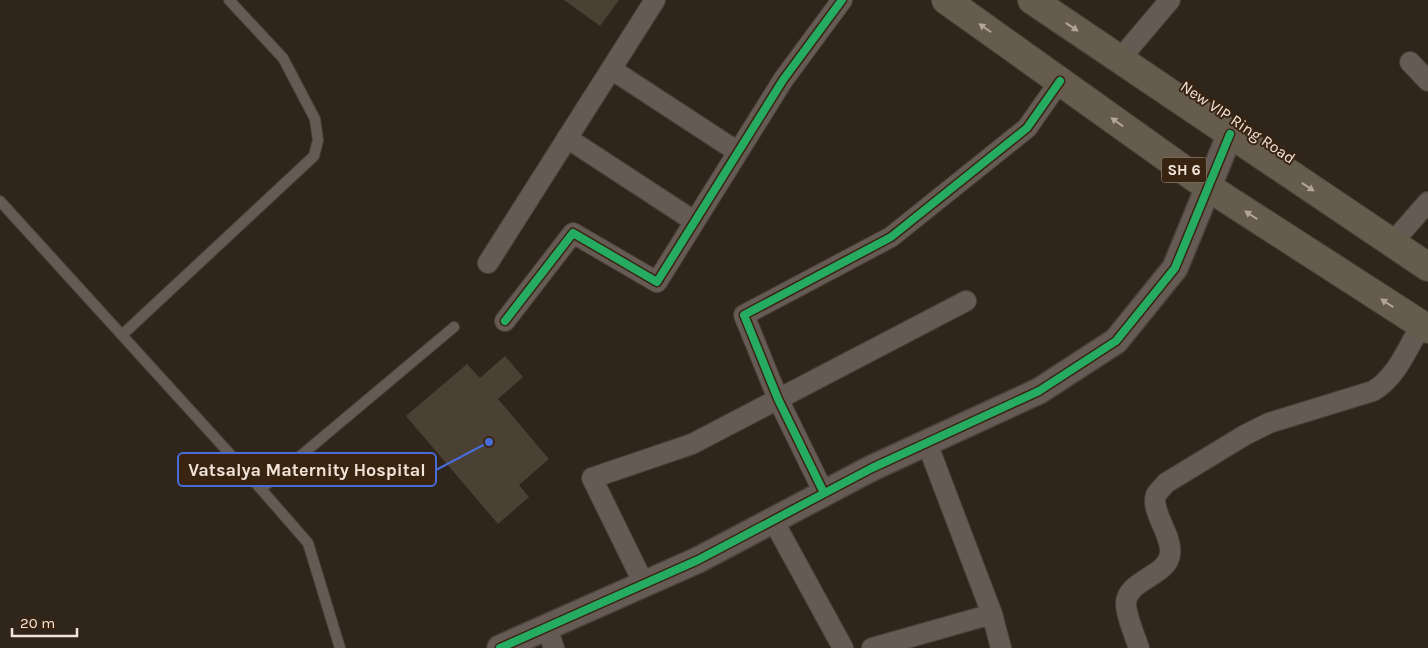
<svg xmlns="http://www.w3.org/2000/svg" width="1428" height="648" font-family="Karla,sans-serif">
<style>
.building{fill:#4a4033}
.lines{fill:none;stroke-linecap:round;stroke-linejoin:round}
.service-casing{stroke:#4b4139;stroke-width:12}
.minor-casing{stroke:#4b4139;stroke-width:22}
.tertiary-casing{stroke:#4b4139;stroke-width:28}
.primary-casing{stroke:#4b4139;stroke-width:30}
.service{stroke:#655b54;stroke-width:10}
.minor{stroke:#655b54;stroke-width:20}
.tertiary{stroke:#655b54;stroke-width:25}
.primary{stroke:#665c4e;stroke-width:28}
.cycleway-casing{stroke:#392411;stroke-width:11}
.cycleway{stroke:#26ab63;stroke-width:8}
.oneway{fill:#b2a69a}
.labels{text-anchor:middle;dominant-baseline:central;stroke-width:4;stroke-linejoin:round;paint-order:stroke}
.shield{fill:#392411;stroke:#baaa9c;stroke-width:1}
.shield-label{font-size:15px;font-weight:bold;fill:#f1e3d8}
.street-label{font-size:16px;fill:#f1e3d8;stroke:#392411}
.leader{fill:none;stroke:#476cd8;stroke-width:2}
.callout-dot{fill:#476cd8;stroke:#392411;stroke-width:2}
.callout{fill:#392411;stroke:#476cd8;stroke-width:2}
.callout-label{font-size:18px;text-anchor:middle;font-weight:bold;fill:#f1e3d8}
</style>
<rect width="100%" height="100%" fill="#30251a"/>
<path class="building" d="M564,0H619L600,26Z
M505,356L523,377L498,399L549,459L519,485L529,497L498,524L406,416L467,364L480,378Z"/>
<g class="lines">
<defs>
<path id="service" d="M0,201L240,465L308,543L340,648
M122,335L314,156L318,140L315,119L283,58L229,0
M261,489L454,327"/>
<path id="minor" d="M1120,59L1170,0
M1410,62L1428,81
M611,69L738,152
M567,138L694,221
M1392,243L1428,202
M488,263L655,0
M505,321L573,233L657,282L783,80L842,0
M927,443L992,614
M824,493L778,399L744,315L891,237L1027,128L1060,81
M773,520L843,648
M644,584L592,478L692,444L966,301
M547,628L554,648
M872,648L992,614L1001,648
M1139,648C1135,636 1126,616 1126,604C1126,580 1168,576 1170,554C1173,536 1150,511 1156,495C1158,491 1163,487 1166,483L1245,435L1269,423L1373,391C1396,378 1408,348 1421,325"/>
<path id="tertiary" d="M500,648L698,560L872,468L1039,391L1116,341L1175,268L1230,134"/>
<path id="primary" d="M946,0L1208,187L1428,329
M1032,0L1428,267"/>
</defs>
<use href="#service" class="service-casing"/>
<use href="#minor" class="minor-casing"/>
<use href="#tertiary" class="tertiary-casing"/>
<use href="#primary" class="primary-casing"/>
<use href="#service" class="service"/>
<use href="#minor" class="minor"/>
<use href="#tertiary" class="tertiary"/>
<use href="#primary" class="primary"/>
<defs>
<path id="cycleway" d="M505,321L573,233L657,282L783,80L842,0
M824,493L778,399L744,315L891,237L1027,128L1060,81
M500,648L698,560L872,468L1039,391L1116,341L1175,268L1230,134"/>
</defs>
<use href="#cycleway" class="cycleway-casing"/>
<use href="#cycleway" class="cycleway"/>
</g>
<defs><path id="oneway-solid" d="M-6-.8H1V-3.2L6.5 0L1 3.2V.8H-6Z" transform="scale(1.25)"/></defs>
<g class="oneway">
<use href="#oneway-solid" transform="translate(1072 27) rotate(34)"/>
<use href="#oneway-solid" transform="translate(985 28) rotate(-145)"/>
<use href="#oneway-solid" transform="translate(1117 122) rotate(-144)"/>
<use href="#oneway-solid" transform="translate(1308 187) rotate(34)"/>
<use href="#oneway-solid" transform="translate(1251 215) rotate(-147)"/>
<use href="#oneway-solid" transform="translate(1387 303) rotate(-147)"/>
</g>
<g class="labels">
<rect class="shield" x="1161.5" y="157.5" width="45" height="25" rx="4"/>
<g class="shield-label">
<text x="1184" y="170">SH 6</text>
</g>
<g class="street-label">
<text transform="translate(1238 122) rotate(34)">New VIP Ring Road</text>
</g>
</g>
<path class="leader" d="M489 442L436 470"/>
<circle class="callout-dot" cx="489" cy="442" r="5"/>
<rect class="callout" x="178" y="453" width="258" height="33" rx="5"/>
<g class="callout-label">
<text x="307" y="476">Vatsalya Maternity Hospital</text>
</g>
<path d="M12 628v8h65v-8" fill="none" stroke="#f1e3d8" stroke-width="2.5"/>
<text x="20" y="628" font-size="15" fill="#f1e3d8" stroke="#392411" stroke-width="4" paint-order="stroke">20 m</text>
</svg>
